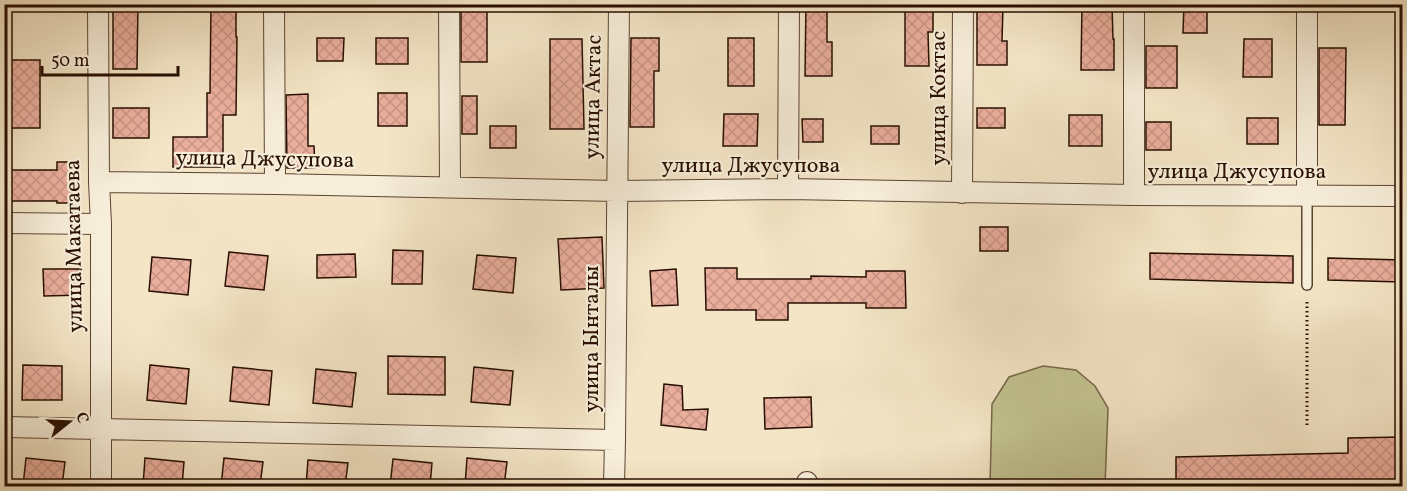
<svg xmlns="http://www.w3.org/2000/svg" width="1407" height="491" font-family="Vollkorn,serif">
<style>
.garden{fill:#c2c290;stroke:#766848;stroke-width:1.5}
.building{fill:url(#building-cross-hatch);stroke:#290f01;stroke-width:1.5}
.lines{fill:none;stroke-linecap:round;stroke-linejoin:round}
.lane-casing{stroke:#5c4432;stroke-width:12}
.street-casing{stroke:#5c4432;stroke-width:22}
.path{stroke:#290f01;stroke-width:3;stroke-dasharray:1.5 3;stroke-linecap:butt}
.lane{stroke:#f7eeda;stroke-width:9}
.street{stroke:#f7eeda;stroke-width:20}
.labels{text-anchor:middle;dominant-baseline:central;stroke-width:4.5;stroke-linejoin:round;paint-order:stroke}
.street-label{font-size:22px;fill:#290f01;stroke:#f7eeda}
</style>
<defs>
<pattern id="building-cross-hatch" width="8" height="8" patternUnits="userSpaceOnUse" patternTransform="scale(1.5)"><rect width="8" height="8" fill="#eaae9c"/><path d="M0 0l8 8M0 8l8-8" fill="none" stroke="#c99485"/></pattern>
</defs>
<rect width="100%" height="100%" fill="#f3e5c6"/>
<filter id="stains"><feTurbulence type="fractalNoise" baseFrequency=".00333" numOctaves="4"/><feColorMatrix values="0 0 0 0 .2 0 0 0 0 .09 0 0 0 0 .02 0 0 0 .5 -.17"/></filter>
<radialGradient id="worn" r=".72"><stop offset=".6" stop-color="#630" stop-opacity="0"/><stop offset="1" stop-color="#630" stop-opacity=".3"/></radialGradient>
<path class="garden" d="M1043,366L1076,370L1095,386L1108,408L1105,486H990L992,404L1009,377Z"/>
<path class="building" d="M113,4H138L137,69H113Z
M211,4H236V37H237L236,115H223V167H173V137H207V93H210Z
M461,4H487V62H461Z
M806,4H827V42H832V76H805Z
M905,4H933V32H928L929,66H905Z
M1082,4H1112L1113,39H1114V70H1081Z
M1184,4H1207V33H1183Z
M977,6H1003L1002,41H1007V65H977Z
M317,38H344L343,61H317Z
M376,38H408V64H376Z
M631,38H659V71H654V127H630Z
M728,38H754V86H728Z
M550,39H582L584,129H550Z
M1244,39H1272V77H1243Z
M1146,46H1177V88H1146Z
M1319,48H1346L1345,125H1319Z
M5,60H40V128H5Z
M378,93H407V126H378Z
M308,94V146H314L315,168H287L286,95Z
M462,96H477V134H462Z
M113,108H149V138H113Z
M977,108H1005V128H977Z
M724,114H758L757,146H723Z
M1069,115H1102V146H1069Z
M1247,118H1278V144H1247Z
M802,119H823V142H803Z
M1146,122H1171V150H1146Z
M490,126H516V148H490Z
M871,126H899V144H871Z
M57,162H71V203H57V201H8V170H57Z
M980,227H1008V251H980Z
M602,237L604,288L561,290L558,239Z
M393,250L423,251L422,284H392Z
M229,252L268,256L264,290L225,286Z
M1150,253L1293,256V283L1150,279Z
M355,254L356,277L317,278V255Z
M477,255L516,258L513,293L473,289Z
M152,257L191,260L188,295L149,291Z
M1328,258L1402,260V282L1328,280Z
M705,268H737V279H811V276L866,277V271H905L906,308H866V303H788V320H756V310H706Z
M43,269H81L82,295L44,296Z
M676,269L678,305L652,306L650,271Z
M388,356L445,357V395L388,394Z
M23,365L62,366V400H22Z
M150,365L189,369L186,404L147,400Z
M233,367L272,371L269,405L230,401Z
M474,367L513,371L510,405L471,402Z
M316,369L356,373L352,407L313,403Z
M664,384L682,386L683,410L708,409L706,430L661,425Z
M811,397L812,427L765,429L764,398Z
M1402,437V486H1176V457L1348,453V438Z
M26,458L65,462L62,486H23Z
M145,458L184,462L182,486H143Z
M224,458L263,462L260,486H221Z
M467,458L507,462L504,486H465Z
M393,459L432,463L430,486H390Z
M308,460L348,463L345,486H306Z"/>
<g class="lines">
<defs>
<path id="lane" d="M1307,196V285"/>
<path id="street" d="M98,4L99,182L101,224V486
M274,4L275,184
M449,4L450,187
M1134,4V195
M99,182L275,184L617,191L788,189L1134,195L1402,196
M788,189L789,4
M962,193L963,4
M1307,196V4
M4,223L101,224
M4,427L615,440
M614,486L615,440L619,4
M807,486V482"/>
</defs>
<use href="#lane" class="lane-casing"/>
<use href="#street" class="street-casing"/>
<path class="path" d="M1307,425V299"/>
<use href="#lane" class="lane"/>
<use href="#street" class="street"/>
</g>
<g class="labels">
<g class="street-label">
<text transform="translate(594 97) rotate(-89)">улица Актас</text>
<text transform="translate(939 98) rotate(-90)">улица Коктас</text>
<text transform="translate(265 160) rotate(1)">улица Джусупова</text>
<text x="751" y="166">улица Джусупова</text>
<text x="1237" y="172">улица Джусупова</text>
<text transform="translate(75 246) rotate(-91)">улица Макатаева</text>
<text transform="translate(592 339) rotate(-90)">улица Ынталы</text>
</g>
</g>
<rect width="1407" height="491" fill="none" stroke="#f3e5c6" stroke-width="24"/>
<rect x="6" y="6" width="1395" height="479" fill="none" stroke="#290f01" stroke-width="3"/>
<rect x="12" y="12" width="1383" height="467" fill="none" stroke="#290f01" stroke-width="1.5"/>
<g transform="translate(69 422) rotate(72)" stroke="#f7eeda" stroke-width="4.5" paint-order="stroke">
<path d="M0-4.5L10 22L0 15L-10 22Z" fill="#290f01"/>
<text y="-9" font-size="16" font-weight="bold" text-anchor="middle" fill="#290f01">С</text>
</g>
<path d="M42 66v9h136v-9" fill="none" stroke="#290f01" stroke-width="3"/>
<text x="51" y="66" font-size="18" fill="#290f01" stroke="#f7eeda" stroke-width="4.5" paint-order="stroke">50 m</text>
<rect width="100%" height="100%" filter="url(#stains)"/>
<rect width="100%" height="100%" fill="url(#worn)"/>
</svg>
